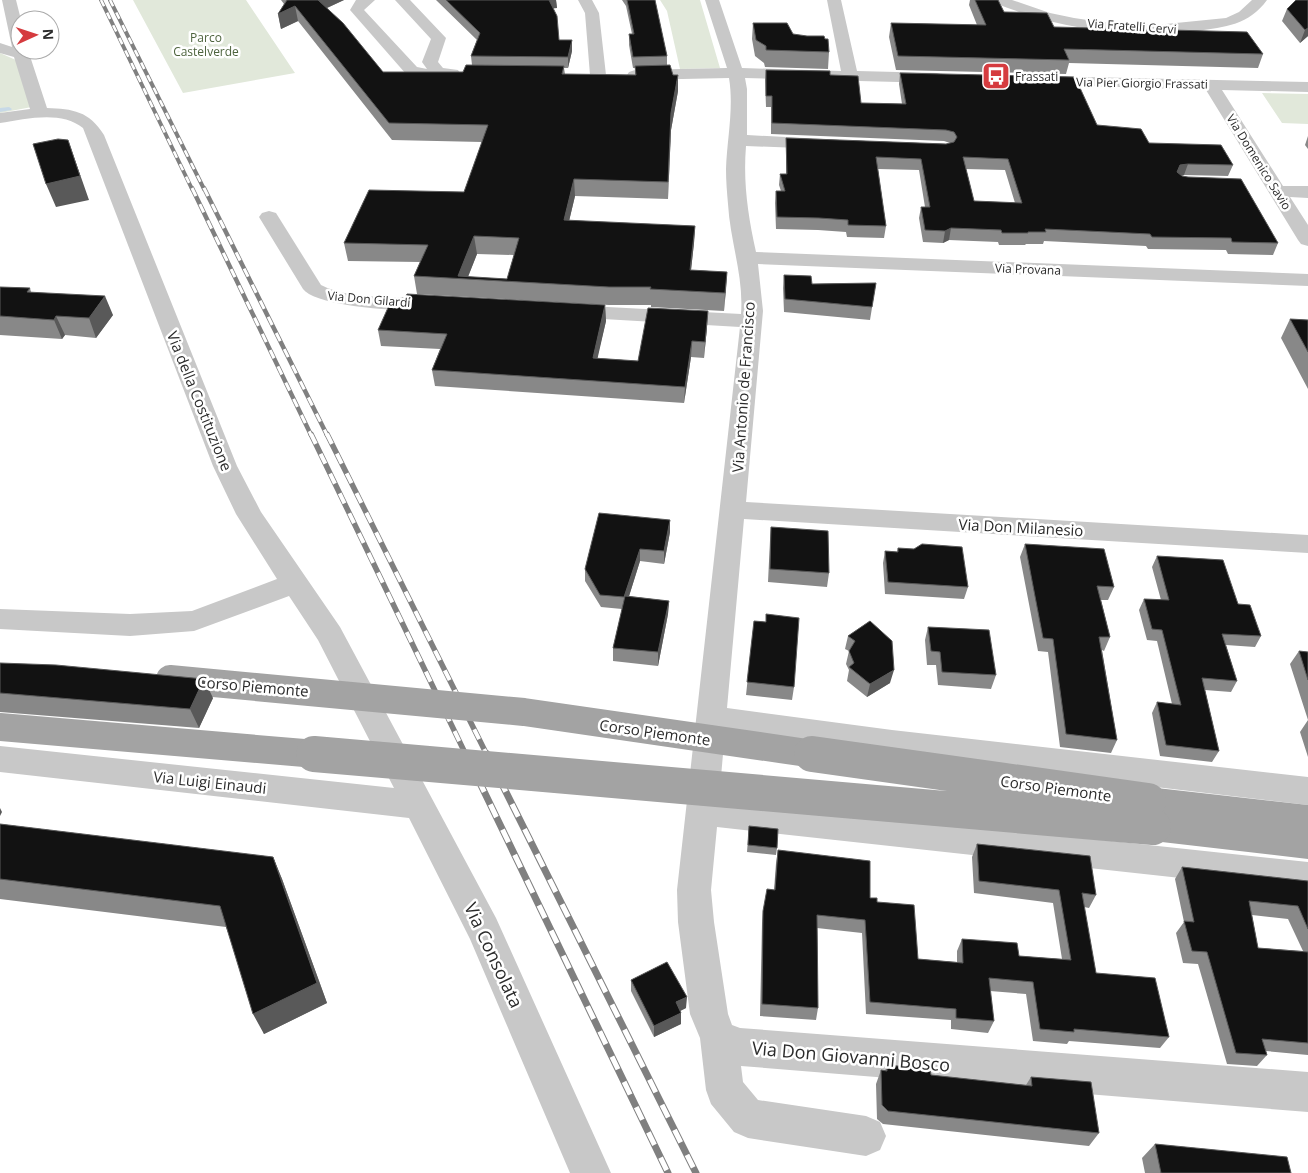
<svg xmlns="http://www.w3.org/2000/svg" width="1308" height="1173" font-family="'Open Sans',sans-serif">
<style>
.green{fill:#e1e8da}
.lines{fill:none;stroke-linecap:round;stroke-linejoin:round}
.stream{fill:#c7d9e7;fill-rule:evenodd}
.minor{fill:#c8c8c8;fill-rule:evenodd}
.major{fill:#a3a3a3;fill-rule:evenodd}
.rail-far3-casing{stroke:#808080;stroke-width:4}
.rail-far2-casing{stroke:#808080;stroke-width:4.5}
.rail-far1-casing{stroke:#808080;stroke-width:5.5}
.rail-casing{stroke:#808080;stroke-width:7}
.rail-far3{stroke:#fff;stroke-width:2.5;stroke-dasharray:7;stroke-linecap:butt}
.rail-far2{stroke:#fff;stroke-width:3;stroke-dasharray:9;stroke-linecap:butt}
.rail-far1{stroke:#fff;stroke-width:4;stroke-dasharray:11;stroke-linecap:butt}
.rail{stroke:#fff;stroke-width:5;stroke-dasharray:14;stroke-linecap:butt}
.major-bridge-far1{stroke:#a3a3a3;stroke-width:28}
.major-bridge{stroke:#a3a3a3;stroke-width:36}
.wall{fill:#888;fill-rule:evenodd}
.shaded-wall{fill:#595959}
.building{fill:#121212;stroke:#595959;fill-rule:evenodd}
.labels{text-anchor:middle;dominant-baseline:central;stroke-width:5;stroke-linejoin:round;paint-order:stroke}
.far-street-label{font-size:12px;fill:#2b2b2b;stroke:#fff}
.far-park-label{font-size:12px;fill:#4d633d;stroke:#fff}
.far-poi-label{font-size:12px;fill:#2b2b2b;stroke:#fff;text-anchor:start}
.street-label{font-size:15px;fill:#2b2b2b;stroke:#fff}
.near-street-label{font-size:18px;fill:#2b2b2b;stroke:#fff}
</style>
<rect width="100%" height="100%" fill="#fff"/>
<path class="green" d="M133,0H246L295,73L183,93Z
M660,0H700L720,68L680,69L667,11Z
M0,53L25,64L37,106L0,113Z
M1262,93L1308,94V124L1282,123Z"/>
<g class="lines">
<path class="stream" d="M9,107L12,109L11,110L0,112V108Z"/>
<path class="minor" d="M2,0H16L21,20L20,50H28L47,108C73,109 89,111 104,135L237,466L261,512L340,627L496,918L611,1173H570L470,939L409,818L0,772V746L394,788L318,640L289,596L194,631L130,636L0,629V609L130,614L192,611L277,579L236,514L213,466L83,128C61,110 26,119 0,123V113L30,109L14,57L0,53V43L12,47Z
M356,0H375L364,10L417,67L427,69L422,62L431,39L395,0H410L446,38L438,62L443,68L458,70L460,73L458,76L431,79L406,74L350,10Z
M578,0H592L599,13L606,75L604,78H592L590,75L585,13Z
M705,0H719L742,68L841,71L827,0H841L857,71L937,73L943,75L945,78L943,81L937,83L745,78L747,89V135L824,139L830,140L833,144L830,148L824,149L746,146C743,183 748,216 756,252L1308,274V286L758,264L763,311L746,502L1308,535V553L744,519L727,708L892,730L1308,777V805L892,756L725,732L719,799L1308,862V892L717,827L711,890L714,922L728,1014L732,1025L740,1028L1308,1072V1112L741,1066L743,1082L758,1100L866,1116L880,1122L886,1136L880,1150L866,1156L748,1138L734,1132L711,1104L706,1090L700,1038L690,1014L678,922L677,890L740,327L569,317L561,316L558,311L561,306L569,305L741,314C744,277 730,241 728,204C727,193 726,181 726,169C727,139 734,108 729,78L635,80L629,78L627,75L629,72L635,70L727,68Z
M993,0H1012L1050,13L1074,18L1101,22L1156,25L1226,18L1239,12L1252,0H1267C1249,25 1225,27 1197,31C1128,39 1059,29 995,3Z
M1040,76L1308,82V92L1222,90L1283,186H1308V198L1290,197L1308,225V246L1301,244L1298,240L1206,90L1034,84L1032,81L1034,78Z
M269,211L276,213L321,285C351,301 402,296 436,298L443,300L447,304L443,308C421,314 316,308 303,289L259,217L262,213Z"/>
<path class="major" d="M1148,787L1308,805V859L1153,841L1141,837L1137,827L1141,817L1148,815L1137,811L1132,801L1137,791Z"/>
<defs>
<path id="rail-far3" d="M101,0L192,189
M110,0L204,189"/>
<path id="rail-far2" d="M192,188L311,435
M204,188L327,435"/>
<path id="rail-far1" d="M311,434L466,755
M327,434L487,755"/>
<path id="rail" d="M466,754L668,1173
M487,754L696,1173"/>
</defs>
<use href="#rail-far3" class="rail-far3-casing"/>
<use href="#rail-far2" class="rail-far2-casing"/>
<use href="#rail-far1" class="rail-far1-casing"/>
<use href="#rail" class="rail-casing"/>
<use href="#rail-far3" class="rail-far3"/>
<use href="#rail-far2" class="rail-far2"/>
<use href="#rail-far1" class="rail-far1"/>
<use href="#rail" class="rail"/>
<path class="major-bridge-far1" d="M170,679L524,712L821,755
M0,727L328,755"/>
<path class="major-bridge" d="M314,754L1153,827
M812,754L1148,801"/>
</g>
<path class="wall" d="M281,0H344L327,8L383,72H463L472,65L471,56L477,40L436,0H556L557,8H553L559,40H572V51L568,68H564L565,74L635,75V68H633L629,45V34H632L626,6L622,0H655L667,56V65L673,75L678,91L671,130L668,199L575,196L569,221L695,226L694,243L691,270L727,272L724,311L651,307V305H609L417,294L414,276L420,262L348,261L344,243L464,192L482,142L392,140L298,21L281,29L278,14L284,4ZM477,254L514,255L507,279L468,277Z
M970,0H998L1004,12L1054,27L1263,54L1258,68L1069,63L1066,74L896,70L889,37L891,23L977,25L969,5Z
M1296,0L1308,36L1300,43L1282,21L1287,9Z
M753,23L793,34L829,52L828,69L765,67L764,63L755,56L752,39Z
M766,70L830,75L861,103L902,104L899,84L900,73L1097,125L1149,143L1233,165L1228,176L1184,175L1181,176L1278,243L1273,255L1228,254L1226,250L1148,249L1146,246L1044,241L1043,244H1026L1025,245H999L998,242L949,240L943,243L923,242L919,218L921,207H925L919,170L878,169L886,226L884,238L847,237L846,232L818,230L776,229L775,203L776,191H781L779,185L780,174H786V138L946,144L950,143L944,141L771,134V107H766L765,80ZM966,169L1005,170L1015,203L974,201Z
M1308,136V149L1305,145Z
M784,275L812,284L876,283L870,320L784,312L783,288Z
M0,287L30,288L31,292L113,315L96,338L65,335L62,339L0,335Z
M605,305L606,321L597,358L638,361L707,327L704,358L691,357L684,403L435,386L432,370L440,349L381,346L378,330Z
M1290,319L1308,320V389L1281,338Z
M670,520V532L664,564L640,561L629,596L669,601L668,614L658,666L613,661V648L622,609L601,607L585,581V569Z
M771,527L829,573L827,587L768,582L770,540Z
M1025,544L1114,587L1108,600H1101L1110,637L1104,651L1102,650L1117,740L1111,753L1060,747L1048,652L1038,651L1020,557Z
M898,548L968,587L964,599L885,594L883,563L885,551L897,552Z
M1157,556L1238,604L1261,636L1255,647L1226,645L1237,681L1231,692L1205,690L1219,751L1212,762L1160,756L1152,713L1157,702L1172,704L1157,641L1147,640L1139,610L1144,599L1161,600L1152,567Z
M754,621L765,622L794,687L792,700L746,695Z
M870,621L890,683L867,697L847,681L849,670L846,664L849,651L845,649L848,636Z
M928,627L996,675L991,689L938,685L936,665H927L925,640Z
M1299,651L1308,652V757L1300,732L1308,720L1290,664Z
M0,663L213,698L199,728L0,712Z
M0,824L273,857L282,879L327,1003L264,1034L226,927L0,899Z
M749,826L777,848L776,855L747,852Z
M977,844L1096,895L1089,908L1084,907L1096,973L1169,1037L1160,1048L1069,1041L1067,1044L1033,1041L1026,994L990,991L994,1021L988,1033L951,1029V1020L866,1014L862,933L817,928L818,1008L816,1020L760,1016L762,923L763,911L774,890L776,863L778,850L870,898L877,902L918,959L957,962V951L962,939L1019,956L1062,959L1053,903L974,893L972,857Z
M1182,867L1308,881V1055L1266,1051L1267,1055L1257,1066L1227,1064L1198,964L1183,963L1176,933L1184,922L1175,879ZM1252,915L1288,919L1303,951L1258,948Z
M631,980L686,1008L680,1011L681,1013V1024L654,1037L631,991Z
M887,1065L931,1075L1026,1085L1031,1077L1099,1133L1089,1146L883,1124L877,1119L876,1084L881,1070L885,1071Z
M1155,1144L1291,1173H1145L1142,1158Z"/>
<path class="shaded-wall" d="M315,0H344L318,12Z
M548,0H556L557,8L549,9Z
M295,6L298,21L281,29L278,14Z
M1308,28V36L1300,43L1305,30Z
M572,40V51L568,68V57Z
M678,75V91L671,130L668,199L671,113Z
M68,140L89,200L56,207L46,184Z
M1188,164L1184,175L1176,177L1177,172L1180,165Z
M574,179L575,196L565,238L564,220Z
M695,226L694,243L689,288L690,270Z
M951,228L949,240L943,243L945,231Z
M474,236L477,254L467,279L458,276Z
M727,272L726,290L724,311L725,293Z
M105,296L113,315L96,338L89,318Z
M605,305L606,321L594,374L593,358Z
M708,311L707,327L704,358L705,342Z
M56,316L65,335L62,339L54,320Z
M692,341L691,357L684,403L685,387Z
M670,520V532L664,564V551Z
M640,549V561L625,609L624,597Z
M669,601L668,614L658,666V652Z
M894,670L890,683L867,697L870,684Z
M204,679L213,698L199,728L190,709Z
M0,808L2,812L0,816Z
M273,857L282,879L327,1003L264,1034L253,1014Z
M687,997L686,1008L676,1013V1002Z
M681,1013V1024L654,1037V1026Z"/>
<path class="building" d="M287,0H318L343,23L383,72H463L466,65L564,66L562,74L636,75L635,66L670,65L673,75H678L671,113L668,182L574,179L564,220L695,226L690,270L727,272L725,293L650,289L651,287H609L414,276L428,245L344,243L369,190L464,192L488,125L389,123L295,6L278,14ZM474,236L519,238L507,279L458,276Z
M446,0H549L557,16L559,40H572L568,57L471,56L480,33Z
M627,0H655L667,56L633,57L629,34H634Z
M975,0H998L1004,12L1047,13L1054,27L1247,32L1263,54L1064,49L1069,60L898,56L891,23L986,25Z
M1296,0H1308V28L1305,30L1287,9Z
M753,23H787L793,34L807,36H824L825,39H828L829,52L766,50V46L756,40Z
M766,70L830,71V75L858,76L861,103L906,104L900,73L1075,77L1097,125L1141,129L1149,143L1221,145L1233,165L1188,164L1180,165L1177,172L1182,176L1188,177L1241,179L1278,243L1232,242L1231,238L1152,237L1150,234L1045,229L1046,232H1028V233H1002L1001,230L951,228L945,231L925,230L921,207H930L921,159L876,157L886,226L848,225V220L819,218L777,217L776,191H785L780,174H787L786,138L946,144L954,142L957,137L954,132L946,130L772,123V96H766ZM963,157L1008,159L1022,203L974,201Z
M58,139L68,140L80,176L46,184L33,144Z
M784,275L811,276L812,284L876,283L872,307L785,299Z
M0,287L30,288L27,292L105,296L89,318L56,316L54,320L0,316Z
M407,294L605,305L593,358L638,361L648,308L708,311L705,342L692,341L685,387L432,370L447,334L378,330L391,301L400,302L402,298H405Z
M1290,319L1308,320V352Z
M599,513L670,520L664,551L640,549L624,597L600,595L585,569Z
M771,527L828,531L829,573L770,569Z
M922,544L962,547L968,587L888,582L885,551L898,552V548L914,549Z
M1025,544L1104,549L1114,587L1097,586L1110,637H1099L1117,740L1066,734L1053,639L1043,638Z
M1157,556L1223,560L1238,604L1250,605L1261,636L1222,634L1237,681L1202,678L1219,751L1166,745L1157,702L1181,705L1162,630L1152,629L1144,599L1169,600Z
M625,596L669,601L658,652L613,648Z
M766,614L799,618L794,687L747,682L754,621L766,622Z
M870,621L892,641L894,670L870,684L849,667L854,663L849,651L855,641L848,636Z
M928,627L989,630L996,675L942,672L940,652L931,651Z
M1299,651L1308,652V680Z
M0,663L56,665L204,679L190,709L0,693Z
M0,824L273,857L317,983L253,1014L220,906L0,879Z
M749,826L778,829L777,848L748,845Z
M977,844L1090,856L1096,895L1082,893L1096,973L1155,978L1169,1037L1074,1029V1032L1040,1029L1033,982L989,978L994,1021L956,1018V1009L870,1002L865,920L817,915L818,1008L762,1004L763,911L767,889L775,890L778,850L870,861V898H877V902L914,905L918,959L963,963L962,939L1017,943L1019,956L1071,960L1059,890L979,881Z
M1182,867L1308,881V929L1298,906L1249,901L1258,948L1308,952V1043L1262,1039L1267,1055L1236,1053L1207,952L1192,951L1184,921L1194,922Z
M667,962L687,997L676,1002L681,1013L654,1026L631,980Z
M887,1065L930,1069L931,1075L1032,1086L1031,1077L1091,1082L1099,1133L888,1111L882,1105L881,1070L887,1071Z
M1155,1144L1287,1157L1291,1173H1161Z"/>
<defs>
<symbol id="bus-square" viewBox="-11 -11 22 22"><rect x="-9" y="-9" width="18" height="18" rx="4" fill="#d53b3f" stroke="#fff"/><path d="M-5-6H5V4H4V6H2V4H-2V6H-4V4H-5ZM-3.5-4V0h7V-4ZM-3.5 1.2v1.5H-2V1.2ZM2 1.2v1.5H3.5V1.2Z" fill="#fff"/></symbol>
</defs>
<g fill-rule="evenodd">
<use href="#bus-square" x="980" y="60" width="32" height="32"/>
</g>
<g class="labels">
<g class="far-street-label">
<text transform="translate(1132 26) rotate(4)">Via Fratelli Cervi</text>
<text transform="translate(1142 83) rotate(1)">Via Pier Giorgio Frassati</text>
<text transform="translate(1259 162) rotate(58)">Via Domenico Savio</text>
<text transform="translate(1028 269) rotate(2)">Via Provana</text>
<text transform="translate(369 299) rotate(5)">Via Don Gilardi</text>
</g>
<g class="far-park-label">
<text x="206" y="37">Parco<tspan x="206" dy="14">Castelverde</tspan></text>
</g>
<g class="far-poi-label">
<text x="1015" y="76">Frassati</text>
</g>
<g class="street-label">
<text transform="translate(743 387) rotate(-86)">Via Antonio de Francisco</text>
<text transform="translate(200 401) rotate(68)">Via della Costituzione</text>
<text transform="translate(1021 527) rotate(3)">Via Don Milanesio</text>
<text transform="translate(253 686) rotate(5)">Corso Piemonte</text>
<text transform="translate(655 732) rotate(8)">Corso Piemonte</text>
<text transform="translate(210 782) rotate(6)">Via Luigi Einaudi</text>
<text transform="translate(1056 788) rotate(8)">Corso Piemonte</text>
</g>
<g class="near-street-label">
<text transform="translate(494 955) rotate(65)">Via Consolata</text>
<text transform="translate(851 1056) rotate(5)">Via Don Giovanni Bosco</text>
</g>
</g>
<g transform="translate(35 35) rotate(87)"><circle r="24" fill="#ffffff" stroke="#aaaaaa"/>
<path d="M0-4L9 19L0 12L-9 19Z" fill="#d53b3f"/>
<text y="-8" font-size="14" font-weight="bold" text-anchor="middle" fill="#2b2b2b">N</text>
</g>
</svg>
